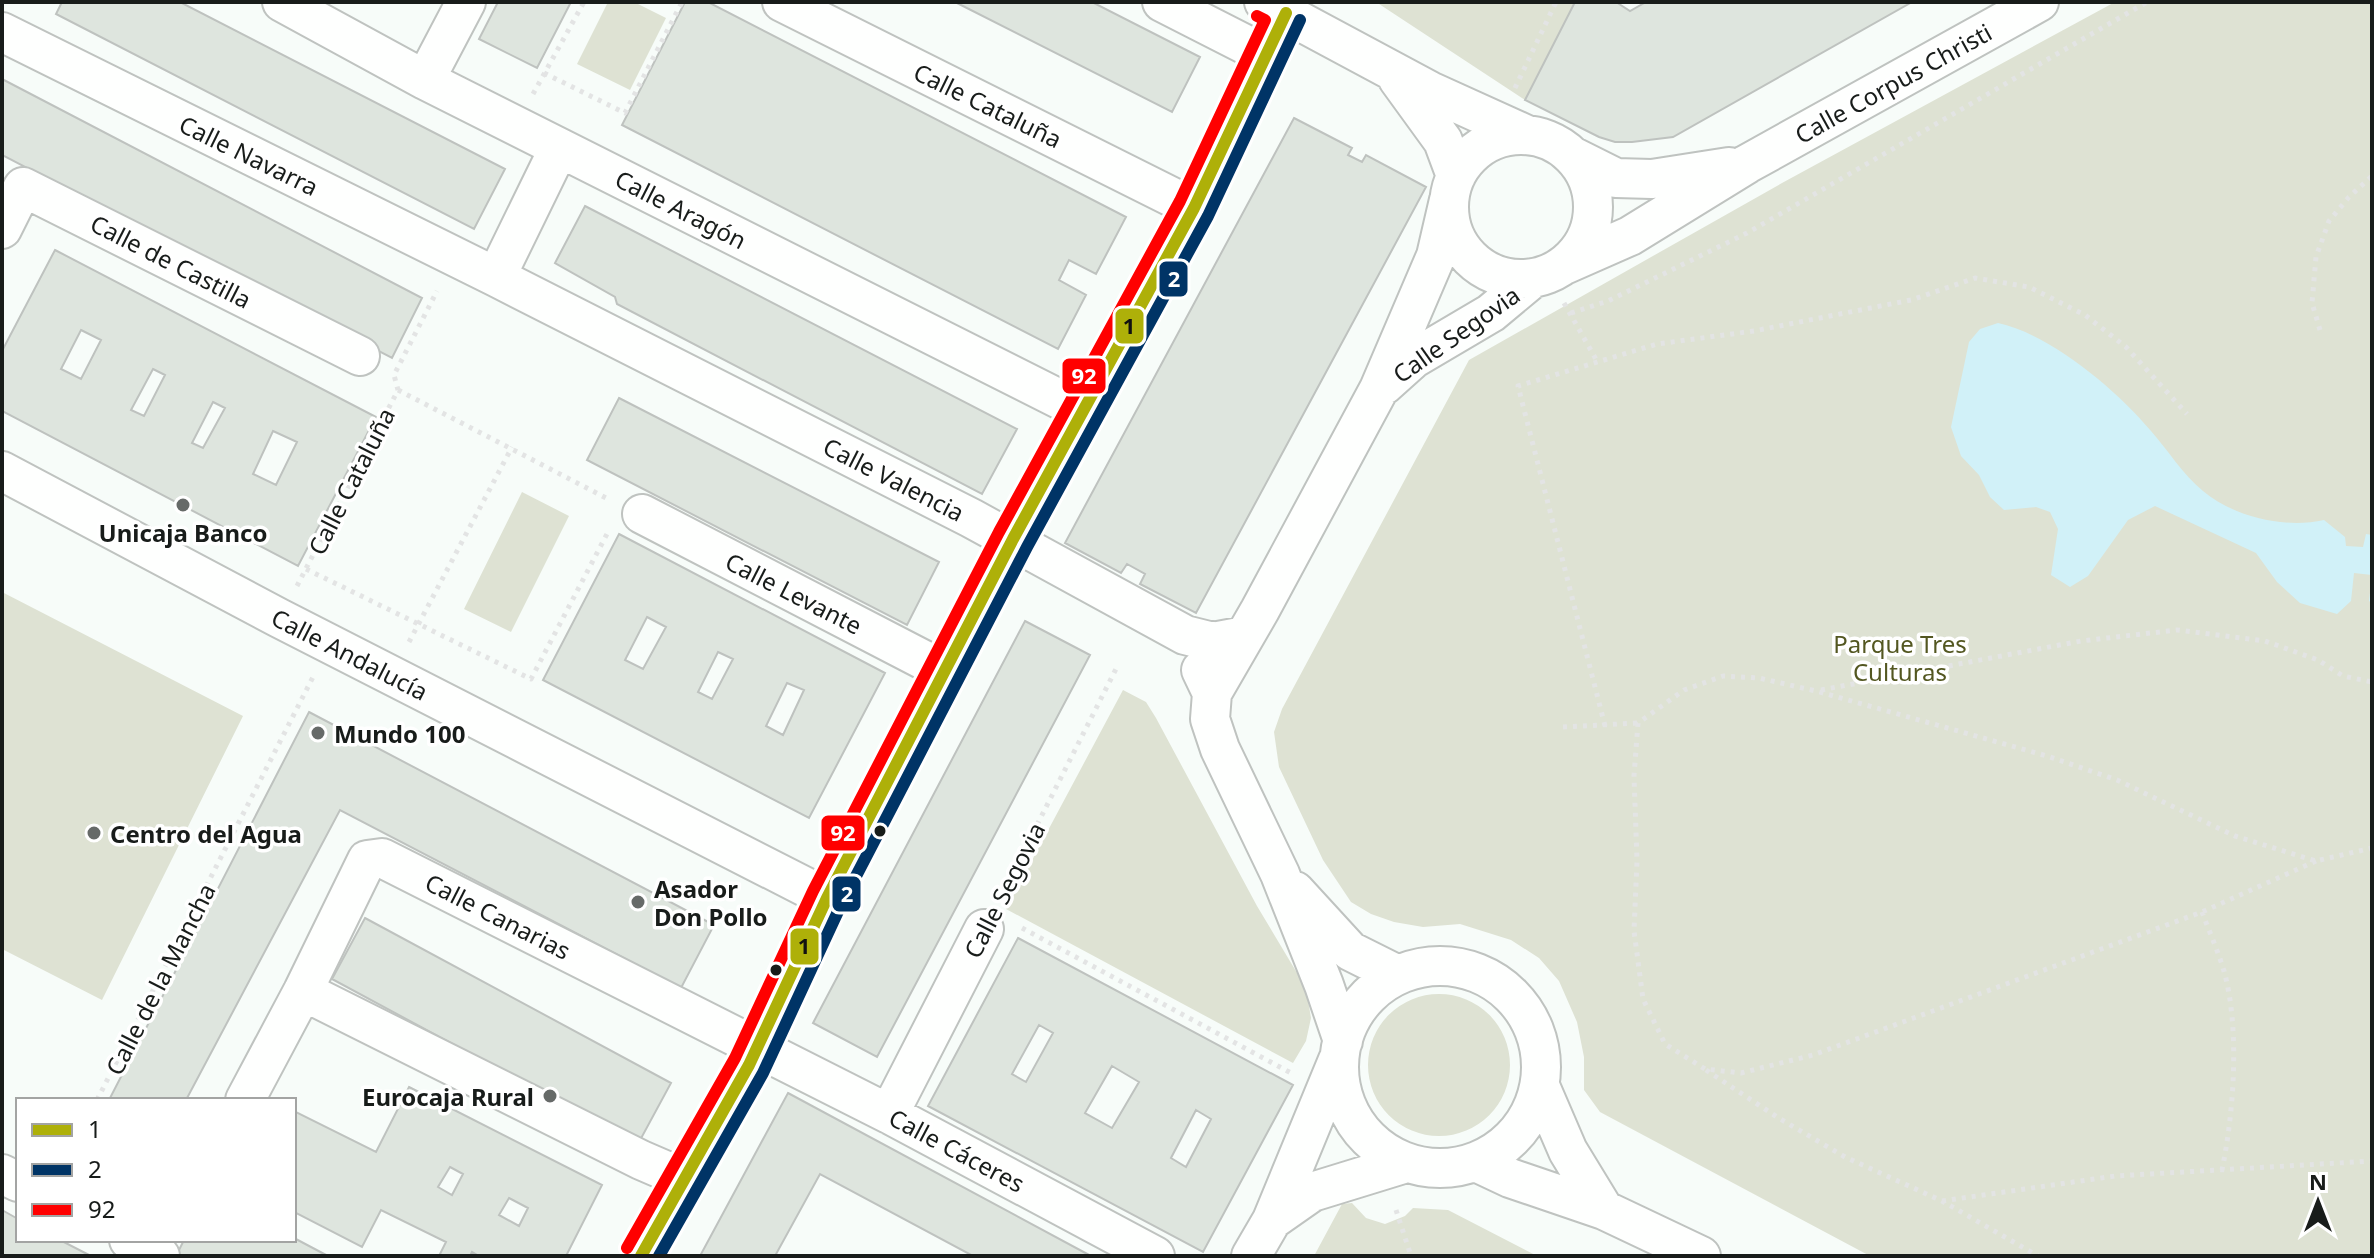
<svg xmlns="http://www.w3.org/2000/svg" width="2374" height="1258" font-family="'Noto Sans',sans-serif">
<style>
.green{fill:#dee2d3}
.water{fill:#d1f1f8}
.building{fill:#dee5de;stroke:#bec2bf;stroke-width:2;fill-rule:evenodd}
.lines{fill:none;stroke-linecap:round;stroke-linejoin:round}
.street-casing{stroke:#bfc3c0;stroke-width:42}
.path{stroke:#e3e4e4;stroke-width:5;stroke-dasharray:4 6;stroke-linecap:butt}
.street{stroke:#fefffe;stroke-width:38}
.bus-1-casing{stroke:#fff;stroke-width:18}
.bus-2-casing{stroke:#fff;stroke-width:18}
.bus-3-casing{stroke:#fff;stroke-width:18}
.bus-1{stroke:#aeb009;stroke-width:12}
.bus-2{stroke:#003466;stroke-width:12}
.bus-3{stroke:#f00;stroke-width:12}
.poi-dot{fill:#666a68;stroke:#fff;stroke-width:3}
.bus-dot{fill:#181c1a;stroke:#fff;stroke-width:3}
.labels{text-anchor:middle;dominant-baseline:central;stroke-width:7;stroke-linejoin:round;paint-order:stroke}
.street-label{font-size:24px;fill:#181c1a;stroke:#fff}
.poi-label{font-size:24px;font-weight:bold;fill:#181c1a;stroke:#fff;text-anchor:start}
.park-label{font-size:24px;fill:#535721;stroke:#fff}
.line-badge{stroke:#fff;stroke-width:3}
.badge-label{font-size:22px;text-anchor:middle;font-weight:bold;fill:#fff}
.pale-badge-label{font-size:22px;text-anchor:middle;font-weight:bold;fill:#111}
</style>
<rect width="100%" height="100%" fill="#f7fcf9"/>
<path class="green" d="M608,2H634L666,18L630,90L577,64Z
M1376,2H1575L1525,100Z
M2115,2H2372V1256H1870L1600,1112L1584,1090V1057L1577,1022L1559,981L1539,958L1511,940L1460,924L1423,927L1394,922L1371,914L1351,902L1323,860L1279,767L1274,732L1282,709L1469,360L1782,183Z
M522,492L569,516L511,632L464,609Z
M2,592L243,716L102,1000L2,949Z
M1123,690L1146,702L1156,718L1257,906L1306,988L1311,1018L1306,1041L1293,1063L1006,909Z
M1368 1065a71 71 0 1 1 142 0a71 71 0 1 1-142 0Z
M1352,1203L1366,1218L1385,1224L1405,1216L1413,1208L1448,1210L1537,1256H1314L1342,1204Z"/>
<path class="water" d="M1998,323C2050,334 2117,390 2151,431C2168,450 2183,475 2203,491C2234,517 2285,529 2324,520L2345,537L2346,546L2363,547L2366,534L2372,535V603L2369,601L2372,575L2354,573L2351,601L2337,614L2300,603L2277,582L2256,553L2155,506L2128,520L2088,576L2070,587L2051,575L2058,529L2050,512L2036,507L2004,510L1990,497L1979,475L1961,456L1951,427L1969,342L1980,329Z"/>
<path class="building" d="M62,2H180L505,169L474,229L56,14Z
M498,2H571L537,68L479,39Z
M685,2H708L1126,217L1096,274L1069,260L1059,280L1086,295L1058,349L622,125Z
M955,2H1092L1200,57L1172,112Z
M1575,2H1616L1630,11L1646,2H1912L1673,137L1632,142H1615L1599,137L1525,100Z
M2,79L422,298L392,358L2,155Z
M1294,118L1352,148L1348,155L1362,162L1366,155L1426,187L1196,613L1140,584L1145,574L1127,564L1121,573L1065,543Z
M585,206L1017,429L982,494L617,304L615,297L555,263Z
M55,250L376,417L298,566L2,411V351ZM81,330L101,340L81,379L61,369ZM153,369L165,375L144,416L131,410ZM213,402L225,408L203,448L192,443ZM273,431L297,442L276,485L253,474Z
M619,398L939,562L907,625L587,460Z
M619,534L885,673L809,818L543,680ZM647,617L666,627L643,669L625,660ZM718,652L733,659L712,699L698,692ZM787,683L804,690L783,735L766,726Z
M1025,621L1090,655L877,1057L813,1023Z
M309,712L714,925L681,988L340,810L186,1100H109Z
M365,918L671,1083L638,1144L332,979Z
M1018,938L1293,1085L1203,1252L928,1106ZM1039,1025L1053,1033L1026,1082L1012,1074ZM1112,1066L1139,1082L1112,1128L1085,1113ZM1196,1110L1211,1119L1186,1167L1171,1158Z
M409,1087L602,1185L566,1256H479L472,1252L470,1256H439L446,1242L381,1210L362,1247L294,1212V1111L376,1152ZM450,1167L463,1174L452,1195L438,1187ZM509,1198L528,1208L519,1226L499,1215Z
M788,1093L1091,1256H973L820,1174L775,1256H700Z
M2,1210L18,1219V1240H60L91,1256H2Z
M294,1238L328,1256H176L184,1240Z"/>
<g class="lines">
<defs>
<path id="street" d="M282,2L425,80L1083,411
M782,2L1194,208
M1162,2L1266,55
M1264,2L1430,91L1527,135
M2,32L496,277L971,518L1185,635L1213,642L1245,636
M1398,79L1443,141L1456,176
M425,80L466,2
M1449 207a72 72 0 1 1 144 0a72 72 0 1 1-144 0Z
M1572,156L1616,178L1652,179L1729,167
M2,229L23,187L360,356
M1564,265L1630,236L1747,164L2039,2
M496,277L559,148
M1384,385L1413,359L1491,313L1533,278
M2,471L279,618L827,898
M642,514L945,671
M1201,670L1212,693L1210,719L1220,749L1280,874L1324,985L1343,1041
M1212,693L1260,610L1379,389L1436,256L1449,200
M1295,891L1350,951L1398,975
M1339 1067a101 101 0 1 1 202 0a101 101 0 1 1-202 0Z
M303,991L641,1160L685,1179
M1540,1086L1568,1151L1604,1210
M245,1100L303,991L367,860L382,858L889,1114L1155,1256
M889,1114L984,929
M1476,1162L1510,1178L1604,1210L1701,1256
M2,1174L18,1182
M1272,1220L1312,1192L1403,1164
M129,1240L160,1256
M641,1256L749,1065L827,898L1013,539L1194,208L1286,13
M1251,1256L1272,1220L1338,1060"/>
</defs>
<use href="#street" class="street-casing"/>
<path class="path" d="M544,73L625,113L682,2
M1515,88L1556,2
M533,94L584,2
M1564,303L1597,361
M1571,313L1608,301L1747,233L2147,2
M2320,330L2312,303L2316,257L2329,221L2349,197L2372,176
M398,390L610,500
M306,569L531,679L608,532
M297,586L398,390L394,375L437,291
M409,642L512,447
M1821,690L2081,641L2177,630L2265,641L2318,660L2343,676L2372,682
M1605,726L1518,386L1657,344L1754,331L1911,300L1975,278L2029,287L2085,315L2126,347L2187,414
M1563,727L1638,723
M2316,861L2202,912L1813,1055L1741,1073L1705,1069L1665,1044L1643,999L1634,931L1637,861L1634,776L1638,723L1684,690L1723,676L1759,678L1816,691L2047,756L2117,780L2235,836L2316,861L2372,848
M1001,896L1118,665
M2202,912C2209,931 2218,951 2224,971C2240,1028 2234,1112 2222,1170
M1022,928L1291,1073
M1706,1070L1777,1117L1845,1157L1942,1201L2038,1256
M97,1100L313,677
M1942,1201L2115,1176L2372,1161
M1396,1210L1411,1256"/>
<use href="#street" class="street"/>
<defs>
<path id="bus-1" d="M641,1256L749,1065L827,898L1013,539L1194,208L1286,13"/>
<path id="bus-2" d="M659,1256L763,1073L841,905L1027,547L1208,216L1300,20"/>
<path id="bus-3" d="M627,1248L735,1058L813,891L999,532L1180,201L1265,20L1257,16"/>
</defs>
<use href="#bus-1" class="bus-1-casing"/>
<use href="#bus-2" class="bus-2-casing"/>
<use href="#bus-3" class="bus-3-casing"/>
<use href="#bus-1" class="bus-1"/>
<use href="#bus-2" class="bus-2"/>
<use href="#bus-3" class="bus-3"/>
</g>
<g class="poi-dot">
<circle cx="183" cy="505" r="8"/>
<circle cx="318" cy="733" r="8"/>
<circle cx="94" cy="833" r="8"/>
<circle cx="638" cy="902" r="8"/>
<circle cx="550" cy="1096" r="8"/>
</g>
<g class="bus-dot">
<circle cx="880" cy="831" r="7"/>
<circle cx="776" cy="970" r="7"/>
</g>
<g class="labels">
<g class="street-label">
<text transform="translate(1893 83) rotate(-29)">Calle Corpus Christi</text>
<text transform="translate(988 105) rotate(26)">Calle Cataluña</text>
<text transform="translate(249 155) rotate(26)">Calle Navarra</text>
<text transform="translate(681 209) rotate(27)">Calle Aragón</text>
<text transform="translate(171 261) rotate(27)">Calle de Castilla</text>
<text transform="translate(1456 334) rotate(-35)">Calle Segovia</text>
<text transform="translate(894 479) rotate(27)">Calle Valencia</text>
<text transform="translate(351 481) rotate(-63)">Calle Cataluña</text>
<text transform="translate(794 593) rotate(27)">Calle Levante</text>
<text transform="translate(350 654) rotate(27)">Calle Andalucía</text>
<text transform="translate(1004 890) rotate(-63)">Calle Segovia</text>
<text transform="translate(498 916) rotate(27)">Calle Canarias</text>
<text transform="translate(160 979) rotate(-63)">Calle de la Mancha</text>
<text transform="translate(957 1150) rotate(28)">Calle Cáceres</text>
</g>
<g class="poi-label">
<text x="183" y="532" text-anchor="middle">Unicaja Banco</text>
<text x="334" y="733">Mundo 100</text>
<text x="110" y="833">Centro del Agua</text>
<text x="654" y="888">Asador<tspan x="654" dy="28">Don Pollo</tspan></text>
<text x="534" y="1096" text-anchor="end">Eurocaja Rural</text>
</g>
<g class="park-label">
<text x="1900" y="643">Parque Tres<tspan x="1900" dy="28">Culturas</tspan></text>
</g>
</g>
<g class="line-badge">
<rect x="1158" y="260" width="31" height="38" rx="8" fill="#003466"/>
<rect x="1114" y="307" width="31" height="38" rx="8" fill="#aeb009"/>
<rect x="1061" y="357" width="46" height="38" rx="8" fill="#f00"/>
<rect x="820" y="814" width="46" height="38" rx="8" fill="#f00"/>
<rect x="831" y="875" width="31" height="38" rx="8" fill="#003466"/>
<rect x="789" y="927" width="31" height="39" rx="8" fill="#aeb009"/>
</g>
<g class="badge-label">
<text x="1174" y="287">2</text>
<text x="1084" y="384">92</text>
<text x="843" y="841">92</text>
<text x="847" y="902">2</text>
</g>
<g class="pale-badge-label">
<text x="1129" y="334">1</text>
<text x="804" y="954">1</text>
</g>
<rect width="2374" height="1258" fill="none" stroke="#181c1a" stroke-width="8"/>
<rect x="16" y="1098" width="280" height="144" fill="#ffffff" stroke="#a3a4a3" stroke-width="2"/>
<rect x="32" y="1124" width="40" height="12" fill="#aeb009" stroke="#a3a4a3" stroke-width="2"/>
<text x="88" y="1138" font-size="24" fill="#181c1a">1</text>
<rect x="32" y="1164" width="40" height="12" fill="#003466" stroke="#a3a4a3" stroke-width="2"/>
<text x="88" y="1178" font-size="24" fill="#181c1a">2</text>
<rect x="32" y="1204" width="40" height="12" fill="#ff0000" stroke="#a3a4a3" stroke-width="2"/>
<text x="88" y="1218" font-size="24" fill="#181c1a">92</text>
<g transform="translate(2318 1202)" stroke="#ffffff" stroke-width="6" paint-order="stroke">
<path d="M0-6L14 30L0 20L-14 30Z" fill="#181c1a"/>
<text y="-12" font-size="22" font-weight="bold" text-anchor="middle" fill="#181c1a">N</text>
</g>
</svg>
